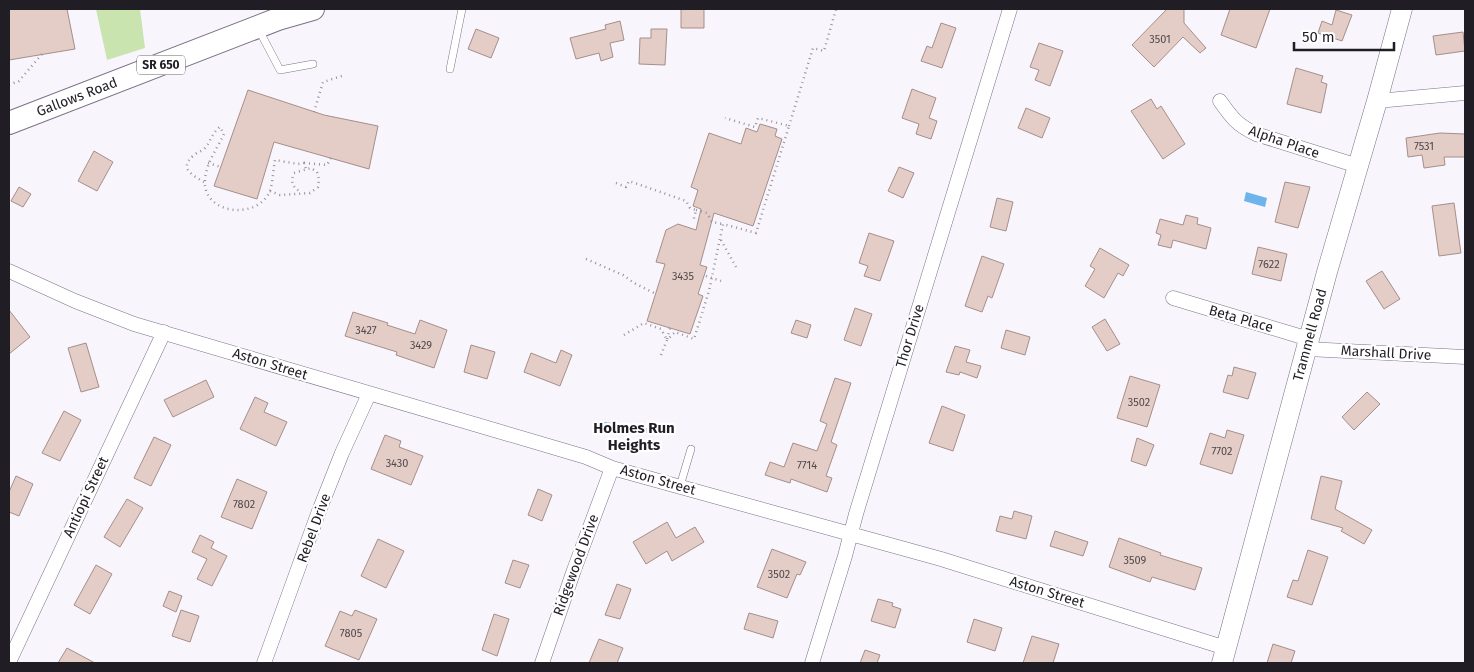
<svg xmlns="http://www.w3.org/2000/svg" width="1474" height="672" font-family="'Fira Sans',sans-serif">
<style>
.green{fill:#c9e4af}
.water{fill:#6db4ea}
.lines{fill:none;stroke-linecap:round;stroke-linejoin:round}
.stream{stroke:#6db4ea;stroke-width:4}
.building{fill:#e4ccc7;stroke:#a58f8a}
.lane-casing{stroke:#7b7385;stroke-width:8}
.street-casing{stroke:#7b7385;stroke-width:15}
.secondary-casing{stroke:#7b7385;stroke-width:21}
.primary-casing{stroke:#7b7385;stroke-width:24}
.path{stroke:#96939a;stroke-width:2.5;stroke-dasharray:1 4;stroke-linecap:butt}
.lane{stroke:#fff;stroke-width:7}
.street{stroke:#fff;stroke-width:14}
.secondary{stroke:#fff;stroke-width:20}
.primary{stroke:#fff;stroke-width:22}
.labels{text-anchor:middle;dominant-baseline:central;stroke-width:4.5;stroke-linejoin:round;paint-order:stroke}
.number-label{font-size:11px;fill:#51494d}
.shield{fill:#fff;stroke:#636166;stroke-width:1}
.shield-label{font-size:12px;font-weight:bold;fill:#201d24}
.street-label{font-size:14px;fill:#201d24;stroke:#fff}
.neighbourhood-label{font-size:15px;font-weight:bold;fill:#201d24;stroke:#fff}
</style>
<rect width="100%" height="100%" fill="#f8f5fd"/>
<path class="green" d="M96,9H140L145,48L107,60Z"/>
<path class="water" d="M1246,192L1267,198L1265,207L1244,201Z"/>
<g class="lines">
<path class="stream" d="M605,424L650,431L670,428"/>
</g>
<path class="building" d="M9,9H67L75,49L9,60Z
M681,9H704V28H681Z
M1167,9H1184V23L1206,48L1200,53L1183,37L1154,67L1132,45Z
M1230,9H1270L1256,48L1221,35Z
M1336,10L1352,15L1342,41L1318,33L1322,21L1332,25Z
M620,21L624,40L610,43L613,57L601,61L599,53L576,59L570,38L606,29L605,25Z
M941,23L956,28L942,68L921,61L927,46L932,48Z
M476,29L499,38L491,58L468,49Z
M651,29H667L665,65L639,64L640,38H651Z
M1463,32L1465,51L1436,55L1433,36Z
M1039,43L1063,51L1050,86L1035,80L1039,70L1030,67Z
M1296,68L1323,76L1321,82L1327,84L1321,113L1287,104Z
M912,89L936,98L929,118L937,121L931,139L916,134L919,124L902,118Z
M248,90L324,115L378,126L369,169L274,142L257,199L214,186Z
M1151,99L1157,109L1161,106L1185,144L1163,159L1131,111Z
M1026,108L1050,118L1042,138L1018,128Z
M760,124L777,129L775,136L782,139L753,226L714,213L700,265L707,267L698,294L703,296L690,334L647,321L665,264L656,262L666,230L678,224L696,230L701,209L693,206L698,190L691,187L709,133L741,144L746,128L757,132Z
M1440,133L1465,134V157H1444L1445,165L1424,168L1422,155L1408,157L1406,138Z
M94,151L113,162L97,191L78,181Z
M899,167L914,173L903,198L888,191Z
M1285,182L1310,187L1298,228L1275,222Z
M19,187L31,194L23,207L11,201Z
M997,198L1013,202L1006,231L990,227Z
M1454,203L1461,253L1439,256L1432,206Z
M1186,215L1198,218L1197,224L1211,228L1206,249L1173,240L1171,248L1158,245L1161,235L1156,233L1160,219L1183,225Z
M869,233L894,241L880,281L864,276L868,266L859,263Z
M1258,247L1287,254L1281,281L1252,274Z
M1100,248L1129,265L1123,276L1118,273L1104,298L1085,286L1095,269L1090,266Z
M982,256L1004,264L992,298L988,296L982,312L965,306Z
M1382,271L1400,299L1384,309L1366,281Z
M855,308L872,314L861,346L844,340Z
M9,310L30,337L9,354Z
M353,312L388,323L387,325L415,334L420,320L447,330L434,368L396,355L397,352L345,336Z
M1105,319L1120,344L1107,351L1092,327Z
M796,320L811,325L807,338L791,333Z
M1006,330L1030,337L1025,355L1001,348Z
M86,343L99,387L81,392L68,348Z
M471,345L495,352L487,379L464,372Z
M955,346L970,350L966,362L981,366L977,378L960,372L959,375L946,372Z
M561,350L572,355L560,386L524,372L531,353L556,363Z
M1234,367L1256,373L1248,399L1223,392L1228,375L1232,376Z
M1130,376L1160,385L1147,427L1117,418Z
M835,378L851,383L831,442L837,445L826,476L832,478L827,492L791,479L790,483L765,475L770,462L784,467L793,443L817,451L827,424L820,421Z
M206,380L214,397L173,417L164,400Z
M1367,392L1380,404L1354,430L1342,417Z
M255,397L268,403L264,412L287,422L276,446L240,429Z
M942,406L965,415L953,451L929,443Z
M64,411L81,420L60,461L42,453Z
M1227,430L1244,435L1232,474L1200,464L1210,433L1225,438Z
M385,435L401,441L399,447L423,456L411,485L371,469Z
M154,437L171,445L151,486L134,478Z
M1137,438L1154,445L1146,466L1131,461Z
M16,476L33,484L19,516L9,512V492Z
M1321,476L1342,481L1335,509L1372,530L1364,544L1341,531L1343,528L1311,519Z
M237,479L267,492L252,529L221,517Z
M538,489L552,495L542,521L528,515Z
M127,499L143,508L120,547L104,537Z
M1014,511L1032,516L1026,539L996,531L1000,516L1012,519Z
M667,522L676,538L695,527L704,542L672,561L667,551L646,564L633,542Z
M1055,531L1088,542L1083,556L1050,546Z
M200,535L214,542L211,548L227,556L212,586L197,579L207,559L192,552Z
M1119,538L1161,553L1160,555L1202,568L1195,590L1152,577L1150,582L1109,567Z
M378,539L404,551L386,588L361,576Z
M772,549L806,562L800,575L797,574L787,598L757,587Z
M1308,550L1328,557L1312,605L1287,597L1293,580L1298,581Z
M513,560L529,565L520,588L505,583Z
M96,565L112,574L90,614L74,605Z
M617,584L631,589L620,619L605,615Z
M169,591L182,596L176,612L163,606Z
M878,599L893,603L892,606L901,609L895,628L871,621Z
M181,610L199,616L190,642L172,636Z
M355,610L377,619L359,660L325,646L340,611L352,616Z
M749,613L778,621L773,638L744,629Z
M494,614L509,619L497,656L482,650Z
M974,619L1002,628L995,651L967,642Z
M1032,636L1059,644L1053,663H1023Z
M599,639L623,648L617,663H589Z
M1273,644L1295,651L1291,663H1267Z
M67,648L95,663H58Z
M865,650L880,655L877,663H860Z"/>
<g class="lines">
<defs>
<path id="lane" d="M259,30L280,70L313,64
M450,69L462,9
M680,486L691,449"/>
<path id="street" d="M1220,101C1232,118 1237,125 1256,134L1358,166
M1377,101L1465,93
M9,271L75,301L134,324L586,457L612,468L941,559L1226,648
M1173,298L1309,339
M1307,349L1465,357
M9,662L164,332
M264,663L319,511L342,453L369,394
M542,663L574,570L612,468
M812,663L845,556L856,514L1010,9"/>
<path id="secondary" d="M1222,663L1327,272L1377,101L1402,9"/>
<path id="primary" d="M9,123L278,19L313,9"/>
</defs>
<use href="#lane" class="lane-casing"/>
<use href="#street" class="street-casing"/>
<use href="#secondary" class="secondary-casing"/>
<use href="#primary" class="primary-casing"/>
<path class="path" d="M9,85L19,81L42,54
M314,112L323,82L345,75
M789,126L813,48L824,51L836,9
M208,163L221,167
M304,163L327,165L331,158
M204,182C194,176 178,169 193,156C197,152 203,151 206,147C211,140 213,132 220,127L224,134C217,149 206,163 205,180C202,214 257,221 270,191C273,182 273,170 275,160L298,164L304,163L306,169
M616,183L626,187L629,181L686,201L690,208L696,210L693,222
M270,191L280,195L310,193L318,187L319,179L317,172L311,168L294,173C290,184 293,186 301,193
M696,210L707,213L712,222L723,224
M721,240L736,267
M586,259L623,275L634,283L656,294
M706,276L721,281
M624,335L644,323L661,329L667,340
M667,339L670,328
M661,355L667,340L675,332L694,339L709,291L723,224L756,233L789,126L758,118L755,127L725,118"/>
<use href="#lane" class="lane"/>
<use href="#street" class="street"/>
<use href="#secondary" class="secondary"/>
<use href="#primary" class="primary"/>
</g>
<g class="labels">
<g class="number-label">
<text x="1160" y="39">3501</text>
<text x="1424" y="146">7531</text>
<text x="1269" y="264">7622</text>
<text x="683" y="276">3435</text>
<text x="366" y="330">3427</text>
<text x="421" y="345">3429</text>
<text x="1139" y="402">3502</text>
<text x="1222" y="451">7702</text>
<text x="397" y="463">3430</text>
<text x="807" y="465">7714</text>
<text x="244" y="504">7802</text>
<text x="1135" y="560">3509</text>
<text x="779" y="574">3502</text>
<text x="351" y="633">7805</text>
</g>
<rect class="shield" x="137" y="55.5" width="48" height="19" rx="4"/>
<g class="shield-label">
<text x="161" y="65">SR 650</text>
</g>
<g class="street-label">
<text transform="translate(77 97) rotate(-21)">Gallows Road</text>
<text transform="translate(1284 142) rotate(19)">Alpha Place</text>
<text transform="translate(1241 319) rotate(16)">Beta Place</text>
<text transform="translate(1310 335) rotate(-75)">Trammell Road</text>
<text transform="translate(910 336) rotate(-73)">Thor Drive</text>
<text transform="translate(1386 353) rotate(3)">Marshall Drive</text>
<text transform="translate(270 364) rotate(17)">Aston Street</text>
<text transform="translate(658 480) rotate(16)">Aston Street</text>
<text transform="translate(86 497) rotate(-65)">Antiopi Street</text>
<text transform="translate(314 528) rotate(-70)">Rebel Drive</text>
<text transform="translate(576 565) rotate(-70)">Ridgewood Drive</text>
<text transform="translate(1047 592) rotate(17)">Aston Street</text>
</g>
<g class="neighbourhood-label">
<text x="634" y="428">Holmes Run<tspan x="634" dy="17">Heights</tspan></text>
</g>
</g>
<rect width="1474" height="672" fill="none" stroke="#201d24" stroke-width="20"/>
<path d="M1294 42v8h100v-8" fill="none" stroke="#201d24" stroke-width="2.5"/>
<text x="1302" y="42" font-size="15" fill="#201d24" stroke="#ffffff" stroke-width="4" paint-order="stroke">50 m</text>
</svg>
